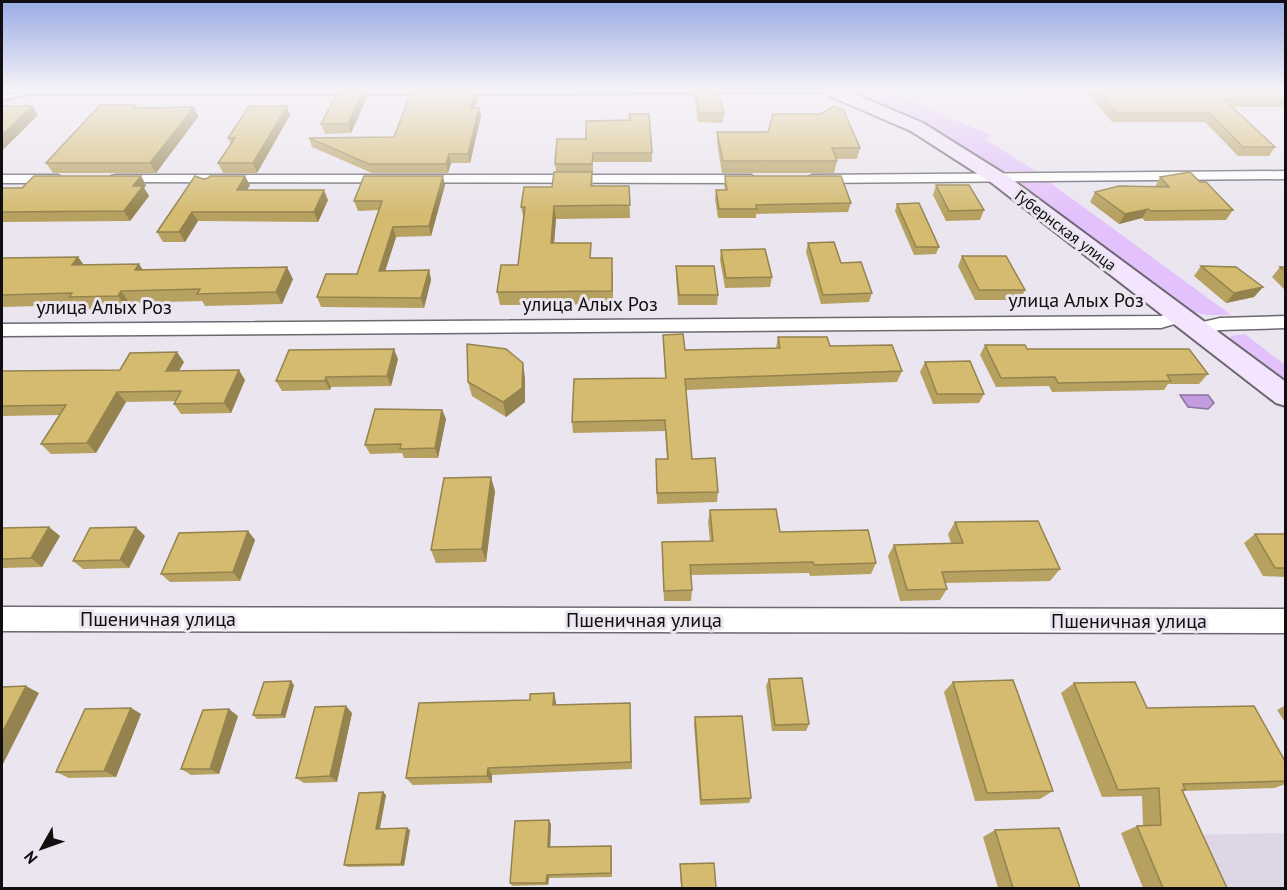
<svg xmlns="http://www.w3.org/2000/svg" width="1287" height="890" font-family="'PT Sans',sans-serif">
<style>
.built{fill:#ded6e5}
.green{fill:#e3c1fc}
.water{fill:#c39ddd;stroke:#8d72a0;stroke-width:1.5}
.lines{fill:none;stroke-linecap:round;stroke-linejoin:round}
.lane-casing{stroke:#6c686f;stroke-width:4}
.street-casing{stroke:#6c686f;stroke-width:3}
.secondary-casing{stroke:#6c686f;stroke-width:4}
.lane{fill:#fff;fill-rule:evenodd}
.street{fill:#fff;fill-rule:evenodd}
.secondary{fill:#f4e4fe;fill-rule:evenodd}
.wall{fill:#b6a160}
.shaded-wall{fill:#94834e}
.building{fill:#d4bb70;stroke:#94834e;stroke-width:1.5}
.labels{text-anchor:middle;dominant-baseline:central;stroke-width:6;stroke-linejoin:round;paint-order:stroke}
.far-street-label{font-size:16px;fill:#100e11;stroke:#eae5ee}
.street-label{font-size:20px;fill:#100e11;stroke:#eae5ee}
</style>
<rect width="100%" height="100%" fill="#eae5ee"/>
<path class="built" d="M1285,833V888H1212L1188,835Z"/>
<path class="green" d="M845,90H884L991,135L985,139L1037,172L1001,170L945,135Z
M1023,181H1048L1231,315H1207L1192,312L1020,187L1019,183Z
M1245,334L1285,365V383L1230,341L1231,336Z"/>
<path class="water" d="M1180,395H1208L1214,403L1208,409L1188,407Z"/>
<g class="lines">
<defs>
<path id="lane" d="M30,90H424L427,92L424,94H30L2,100V96Z
M502,90H826L823,92L463,94L460,92L463,90Z"/>
<path id="street" d="M1286,171V179L812,183L805,179L812,175Z
M2,175H58L65,179L58,183H2Z
M116,175H751L758,179L751,183L111,182L109,179L111,176Z
M1179,311L1185,313L1188,317L1185,321L1161,328L2,336V324L1161,316Z
M1286,316V328L1220,330L1196,335L1190,333L1187,329L1190,325L1220,318Z
M2,607L1286,609V633L2,631Z"/>
<path id="secondary" d="M822,90H845L923,123L1006,175L1286,382V406L1276,403L992,183L911,131L825,94Z"/>
</defs>
<use href="#lane" class="lane-casing"/>
<use href="#street" class="street-casing"/>
<use href="#secondary" class="secondary-casing"/>
<use href="#lane" class="lane"/>
<use href="#street" class="street"/>
<use href="#secondary" class="secondary"/>
</g>
<path class="wall" d="M339,90H366L368,95L351,133L325,134L321,124Z
M1085,90H1286V107H1233L1275,147L1269,156H1238L1205,122H1112Z
M695,91L724,113L723,123L698,122L695,100Z
M478,95L475,108L481,116L470,163H451L448,173H372L312,147L309,138L394,137Z
M135,105L137,108L194,107L198,117L156,173H53L46,163Z
M290,115L257,173H223L218,163L231,144L228,138Z
M717,132L860,148L857,159H836L837,161L834,173H722L717,143Z
M557,139L652,153V162H593V173H592L593,186H629L630,218L556,219L554,243L592,258L613,271V304L500,305L497,292L518,265L524,220L521,207L552,187L556,172L555,164Z
M725,176L851,203L848,212L756,214V218H718L715,199L716,190H725L724,185Z
M1160,177L1200,182L1233,210L1226,220L1145,221L1142,218L1119,224L1090,202L1095,192L1155,187Z
M203,179L250,185L247,190L328,200L318,222L198,221L185,242H163L157,232Z
M146,185L144,188L149,196L130,221L2,222V188Z
M445,185L431,236L396,237L385,271L429,270L431,280L424,308L321,307L317,297L357,274L379,210L358,211L354,201Z
M936,185L984,210L980,220L946,221L933,195Z
M897,204L939,247L936,254L914,255L895,211Z
M808,243L841,263L872,293L869,302L821,304L806,252Z
M721,250L772,277L770,287L725,288L720,260Z
M962,256L1025,290L1020,300H975L958,266Z
M78,257L83,265L293,279L282,304L205,306L202,301L130,303L126,308L79,309L76,305L2,307V258Z
M676,266L718,295L717,305H678L676,276Z
M1201,266L1263,287L1254,297L1226,303L1194,276Z
M1280,267H1286V291L1272,277Z
M663,335L685,350L776,348L778,337L830,346L902,371L897,382L686,390L692,459L718,492L717,502L657,504L656,459H667L665,431L573,433L572,422L665,378Z
M985,345L1027,349L1208,374L1199,384H1168L1164,390L1052,392L1049,386L996,387L980,355Z
M398,359L391,386L331,387L330,390L282,391L276,381Z
M184,362L179,371L245,380L231,413L181,414L174,404L176,401L126,402L96,453L51,454L41,444L60,415L2,416V371L120,370Z
M925,362L984,394L979,403L933,404L920,372Z
M525,378V402L506,417L472,396L468,382Z
M442,410L446,419L438,458H404L402,453L370,454L365,445Z
M495,491L486,562L436,563L431,550Z
M710,510L780,532L876,563L871,574L810,576L809,573L691,575L692,590L691,601H664L662,553V542L710,541L708,522Z
M955,522L1060,569L1050,581L945,583L947,589L940,600L900,601L888,556L894,545L951,543L948,534Z
M2,528L60,536L42,567L2,568Z
M248,531L255,540L240,581L170,582L161,574Z
M1255,534H1286V577L1263,576L1244,543Z
M145,536L129,568L83,569L73,561Z
M769,679L809,724L806,731H772L766,686Z
M953,682L1053,791L1040,799L975,801L944,692Z
M1074,683L1147,708L1286,763V784L1274,788L1183,791L1227,888H1143L1121,833L1137,826H1143L1142,796L1102,797L1061,693Z
M294,685L285,718L257,719L253,715Z
M554,693L556,705L630,703L632,769L492,775V783L413,785L406,778L530,700Z
M1286,705V724L1277,710Z
M131,708L141,714L116,777L69,778L56,772Z
M352,713L337,782L304,783L296,778Z
M238,716L219,774L191,775L181,769Z
M695,717L751,798L749,803L700,805L694,724Z
M383,792L386,795L380,829L407,828L410,830L404,866L348,867L344,865Z
M551,824L550,847L612,849V877L549,878L548,885L512,886L510,883Z
M995,830L1080,888H998L983,837Z
M680,864L716,888H681L680,868Z"/>
<path class="shaded-wall" d="M364,90H366L368,95L351,133L348,124Z
M476,90H477L478,95L473,116L471,108Z
M32,106L38,115L2,151V135Z
M287,106L290,115L257,173L253,163Z
M194,107L198,117L156,173L150,163Z
M479,108L481,116L470,163L468,154Z
M449,154L451,163L448,173L446,164Z
M141,176L146,185L144,188L149,196L130,221L124,211L133,186Z
M245,176L250,185L241,200L237,190Z
M443,176L445,185L431,236L429,226Z
M324,190L328,200L318,222L314,212Z
M554,206L556,219L553,257L551,243Z
M1148,209L1142,218L1119,224L1125,214Z
M192,212L198,221L185,242L179,232Z
M393,227L396,237L382,281L379,271Z
M78,257L87,269L72,265Z
M139,264L147,276L135,270Z
M287,267L293,279L282,304L276,292Z
M429,270L431,280L424,308L421,298Z
M1263,287L1254,297L1226,303L1234,293Z
M121,291L130,303L126,308L118,296Z
M394,349L398,359L391,386L387,376Z
M177,352L184,362L173,381L166,371Z
M523,363L525,378V402L506,417L503,402Z
M239,370L245,380L231,413L224,403Z
M326,377L331,387L330,390L325,381Z
M117,392L126,402L96,453L87,443Z
M442,410L446,419L438,458L435,448Z
M491,477L495,491L486,562L482,549Z
M49,527L60,536L42,567L31,558Z
M136,527L145,536L129,568L120,560Z
M248,531L255,540L240,581L233,572Z
M291,681L294,685L285,718L281,715Z
M26,686L39,693L3,764L2,763V733Z
M554,693L556,702L555,714L553,705Z
M346,706L352,713L337,782L330,776Z
M131,708L141,714L116,777L104,771Z
M229,709L238,716L219,774L210,769Z
M488,768L492,775V783L487,776Z
M383,792L386,795L379,831L376,829Z
M549,820L551,824L550,851L548,847Z
M407,828L410,830L404,866L401,864Z
M547,875L549,878L548,885L546,883Z"/>
<path class="building" d="M339,90H364L348,124H321Z
M412,90H476L471,108H479L468,154H449L446,164H369L309,138L394,137Z
M698,90H718L724,113H699L695,91Z
M1096,90H1286V99H1224L1275,147H1243L1210,113H1116Z
M100,105H135L132,108L194,107L150,163H46Z
M2,106H32L2,135Z
M249,106H287L253,163H218L235,138H228Z
M834,106L844,111L860,148H832L837,161H723L717,132H768L773,114H821Z
M629,114H649L652,153H593L592,164H555L557,139H586V121L630,120Z
M554,172H592L591,186H629L630,205L554,206L551,243H591L590,258H612V291L497,292L501,265H518L525,207H521L524,187H552Z
M1190,172L1200,182H1206L1233,210L1151,211L1148,209L1125,214L1095,192L1119,186L1169,187L1160,177Z
M34,176H141L133,186H143L124,211L2,212V188H22Z
M195,176L203,179L208,178L210,176H245L237,190H324L314,212H192L179,232H157Z
M364,176H443L429,226L393,227L379,271L429,270L421,298L317,297L326,274H357L382,201H354Z
M725,176H841L851,203L756,205L757,209H719L716,190H727Z
M936,185H969L984,210L949,211Z
M919,203L939,247H916L897,204Z
M834,242L841,263L861,262L872,293L823,295L808,243Z
M765,249L772,277L726,278L721,250Z
M962,256H1006L1025,290H979Z
M78,257L72,265L139,264L135,270L287,267L276,292L197,294L200,289L121,291L118,296L69,297L72,293L2,295V258Z
M676,266H714L718,295H679Z
M1201,266L1236,267L1263,287L1234,293Z
M1280,267H1286V272Z
M683,334L685,350L780,348L778,337H827L830,346L892,345L902,371L685,379L692,459L715,458L718,492L657,493L656,459H668L665,420L572,422L574,379L666,378L663,335Z
M467,344L506,349L523,363L522,388L503,402L468,382Z
M985,345H1025L1027,349H1189L1208,374L1167,375L1171,381L1058,383L1055,377L1001,378Z
M394,349L387,376L326,377L325,381H276L289,350Z
M177,352L166,371L239,370L224,403L174,404L181,391L117,392L87,443L41,444L66,405L2,406V371L120,370L130,353Z
M970,361L984,394H937L925,362Z
M375,409L442,410L435,448L400,449L401,444L365,445Z
M491,477L482,549L431,550L444,478Z
M776,509L780,532L868,530L876,563L814,565L813,562L690,565L692,590L664,591L662,542L713,541L710,510Z
M1038,521L1060,569L942,572L947,589L907,590L894,545L963,543L955,522Z
M49,527L31,558L2,559V528Z
M136,527L120,560L73,561L90,528Z
M248,531L233,572L161,574L179,533Z
M1255,534H1286V568H1275Z
M802,678L809,724L775,725L769,679Z
M1013,680L1053,791L987,793L953,682Z
M291,681L281,715H253L264,682Z
M1135,682L1147,708L1254,706L1286,763V781L1183,784L1185,790H1182L1227,888H1163L1137,826L1161,825L1159,788L1118,790L1074,683Z
M26,686L2,733V687Z
M554,693L553,705L630,703L631,762L488,768L487,776L406,778L419,703L530,700V694Z
M346,706L330,776L296,778L315,707Z
M131,708L104,771L56,772L85,709Z
M229,709L210,769H181L203,710Z
M742,716L751,798L701,800L695,717Z
M383,792L376,829L407,828L401,864L344,865L359,793Z
M549,820L548,847L611,846V873L547,875L546,883H510L515,821Z
M1059,828L1080,888H1013L995,830Z
M714,863L716,888H682L680,864Z"/>
<linearGradient id="sky" x2="0" y2="1"><stop stop-color="#99abe4"/><stop offset="0.42" stop-color="#f6f3f7"/><stop offset="1" stop-color="#f6f3f7" stop-opacity="0"/></linearGradient>
<rect width="1287" height="214" fill="url(#sky)"/>
<g class="labels">
<g class="far-street-label">
<text transform="translate(1066 230) rotate(37)">Губернская улица</text>
</g>
<g class="street-label">
<text x="1076" y="300">улица Алых Роз</text>
<text x="590" y="304">улица Алых Роз</text>
<text x="104" y="307">улица Алых Роз</text>
<text x="158" y="619">Пшеничная улица</text>
<text x="644" y="620">Пшеничная улица</text>
<text x="1129" y="621">Пшеничная улица</text>
</g>
</g>
<rect width="1287" height="890" fill="none" stroke="#100e11" stroke-width="6"/>
<g transform="translate(42 848) rotate(230)" stroke="#eae5ee" stroke-width="4.5" paint-order="stroke">
<path d="M0-4.5L10 22L0 15L-10 22Z" fill="#100e11"/>
<text y="-9" font-size="16" font-weight="bold" text-anchor="middle" fill="#100e11">N</text>
</g>
</svg>
